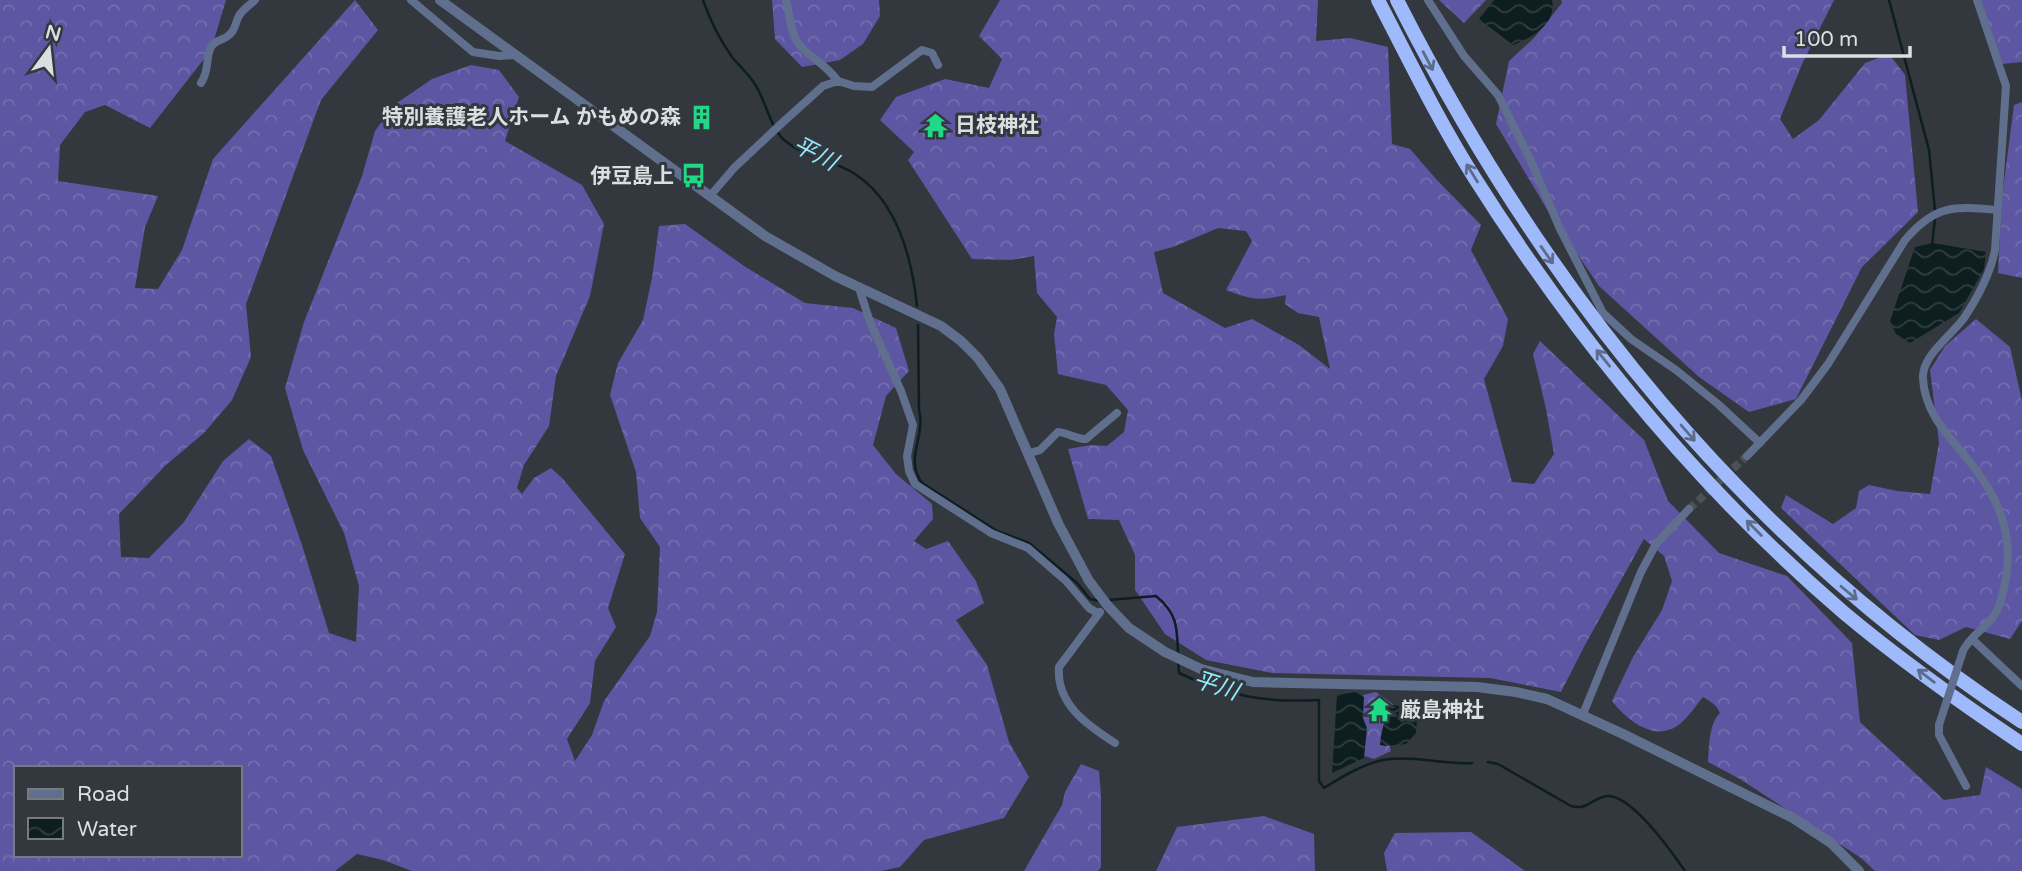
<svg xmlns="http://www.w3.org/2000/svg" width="2022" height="871" font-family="'Varela Round','Noto Sans JP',sans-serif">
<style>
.forest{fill:url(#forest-crowns);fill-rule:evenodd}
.water{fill:url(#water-waves)}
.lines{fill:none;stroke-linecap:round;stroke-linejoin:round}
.stream{stroke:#0d1e21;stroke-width:2.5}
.minor-tunnel{stroke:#4b5156;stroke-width:8;stroke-dasharray:8 4;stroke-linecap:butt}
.minor{stroke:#616f8f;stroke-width:8}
.tertiary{stroke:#616f8f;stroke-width:10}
.motorway{stroke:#9fbafa;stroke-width:14}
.minor-bridge{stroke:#616f8f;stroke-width:8}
.oneway{stroke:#5e6c89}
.labels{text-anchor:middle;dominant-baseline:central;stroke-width:6;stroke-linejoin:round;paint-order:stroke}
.poi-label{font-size:21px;font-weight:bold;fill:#dbdfe2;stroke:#32383d;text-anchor:end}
.water-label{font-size:23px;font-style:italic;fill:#92ecfe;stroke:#32383d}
</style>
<defs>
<pattern id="forest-crowns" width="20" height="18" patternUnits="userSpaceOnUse" patternTransform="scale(1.75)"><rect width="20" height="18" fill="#5d56a3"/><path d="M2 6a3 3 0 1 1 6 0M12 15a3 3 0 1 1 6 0" fill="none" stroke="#746eaf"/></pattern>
<pattern id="water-waves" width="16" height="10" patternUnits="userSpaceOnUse" patternTransform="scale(1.75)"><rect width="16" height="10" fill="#0d1e21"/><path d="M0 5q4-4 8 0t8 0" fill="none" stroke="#303e41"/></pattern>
</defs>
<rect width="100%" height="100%" fill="#32383d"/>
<path class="forest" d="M0,0H226L211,50L150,128L105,105L85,112L60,145L58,181L158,196L145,227L135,288L158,289L182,250L213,159L355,0L378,30L321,100L246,304L251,357L232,400L204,433L166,465L119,514L121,557L149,558L184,522L223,461L249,439L271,456L302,545L329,633L356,642L359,586L344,533L303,450L285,388L304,322L362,176L375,131L394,105L432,79L471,65L499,70L519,97L505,141L582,185L604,224L590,296L556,376L549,426L524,465L517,488L522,494L534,478L551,468L563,479L625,554L608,608L616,627L595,661L590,703L567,739L575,761L592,735L604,701L650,636L657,612L660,547L640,518L636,472L610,395L618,363L643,320L652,278L659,226L685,224L744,266L805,303L853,308L896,328L909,371L886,396L873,445L896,474L932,504L933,519L914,541L926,549L948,541L976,581L984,603L956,620L987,665L1009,742L1029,777L1004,818L924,840L900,867L881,871H412L383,860L357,854L335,871H0ZM16,768H240V855H16Z
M772,0H879L880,16L863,44L840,60L802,67L775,39Z
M1000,0H1318L1316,41L1350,38L1388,47L1392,144L1410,149L1436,179L1481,225L1471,250L1508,319L1503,346L1484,379L1512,482L1534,484L1554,454L1546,409L1533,354L1540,341L1644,440L1668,501L1719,553L1787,576L1852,643L1860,722L1944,800L1980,795L1986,767L2022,789V871H1875L1861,858L1740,779L1708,762C1709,747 1709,723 1720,713C1716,704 1711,702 1703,697C1695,707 1687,719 1677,726C1653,742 1626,719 1612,701L1633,657L1662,610L1672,581L1664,556L1644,539L1586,643L1561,692L1490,678L1272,673L1206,660L1165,634L1135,590V555L1119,520L1088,519L1068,449L1091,445L1107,446L1124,432L1128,410L1106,385L1058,374L1054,334L1057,317L1037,293L1034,256L1011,260L972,259L908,160L914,152L880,120L896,97L945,79L989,88L1002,59L979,36ZM1218,228L1246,231L1252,241L1226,290C1252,300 1259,301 1286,295L1285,304L1298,313L1319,317L1330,369L1299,345L1252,319L1225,328L1163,293L1154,252L1173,247Z
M1439,0H1486L1464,23Z
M1561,0H1834L1802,64L1780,119L1793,139L1819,120L1865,63L1889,54L1905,75L1918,212L1862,267L1796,399L1749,412L1699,377L1599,286L1548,211L1496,124L1509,61L1534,38L1562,3Z
M1980,0H2022V62L2002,64Z
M2022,102V278L1998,273L2002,197L2014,105Z
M1976,319L2010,347L2022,401V621L2010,639L1966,627L1939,640L1915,635L1781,508L1786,495L1833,524L1856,508L1859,491L1869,485L1897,491L1930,494L1939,443L1930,370L1945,346Z
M1376,692L1394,705L1388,740L1391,751L1374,759L1359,754L1360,700L1363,695Z
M1081,764L1099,771L1101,795V867L1098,871H1024L1062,805L1065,792Z
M1264,816L1314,834L1315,871H1156L1177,827Z
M1471,832L1525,871H1387L1384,853L1395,833Z"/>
<path class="water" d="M1494,0H1552C1557,24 1532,38 1513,45L1479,19Z
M1933,243L1986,252L1984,269L1959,313L1910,343L1896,334L1890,321L1915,247Z
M1355,692L1364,697L1363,718L1367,728L1364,758L1332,773L1337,695Z
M1388,704L1405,707L1417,719L1416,733L1406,744L1386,746L1380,745C1381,730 1386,719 1388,704Z"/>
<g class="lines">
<path class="stream" d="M703,0C710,20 720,40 732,57C740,67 750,75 756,86C766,102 770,126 783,139C804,158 833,159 855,174C898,202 912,259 917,306
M1889,0L1929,150L1935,211
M1932,246L1935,218
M918,325L919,410C926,437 904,458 922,483L997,531L1029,543L1077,583L1090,599L1099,601
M1109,600L1156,596C1178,614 1177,628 1178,654
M1178,660L1179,673C1227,696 1266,703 1319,700V781L1324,788C1343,776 1368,761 1390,759C1417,756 1445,765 1472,763
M1488,762L1498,764L1571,806C1588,811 1591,798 1607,796C1631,794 1672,852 1685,871"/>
<path class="minor-tunnel" d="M1689,509L1747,456"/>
<path class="minor" d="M411,0L473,52L499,56L514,55
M1428,0L1464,56L1498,95L1531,161L1560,229L1603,313L1631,339L1676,370L1718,404L1760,443
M838,81L854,86L872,87L922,50L932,53L938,65
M201,83C210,69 205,59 211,47C216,39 223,41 229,35C236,30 235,22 239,16C242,10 250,5 255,0
M710,196L734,168L782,123L823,86L838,81C825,64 814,60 801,47C790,35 790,15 786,0
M859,288L870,322L901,391L913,425L907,456L909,471L915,484L991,533L1028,548L1066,581L1089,608L1099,614
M1027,454L1040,450L1058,432C1069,433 1076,439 1086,439L1117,413
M1747,456L1801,400L1828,364L1905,240C1935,205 1953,206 1997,210
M1100,612L1059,667C1056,704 1087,725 1115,743
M1972,639L2022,686
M1963,651C1971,633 1992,626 1999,606C2018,549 2006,506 1969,461C1949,436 1925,414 1923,379C1921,356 1952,335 1964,318C1978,297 1990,275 1995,250L2006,86L1977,0
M1583,714L1641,572L1656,544L1689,509
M1939,725V735L1966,786"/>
<path class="tertiary" d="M440,0L765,236L835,276L941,326L961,341L978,358L1000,389L1058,523L1089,581L1108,606L1129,628L1165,652L1201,669L1253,682L1477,687L1516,692L1547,699L1623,734L1793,818L1831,843L1859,871"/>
<path class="motorway" d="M1378,0C1409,60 1438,120 1474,177C1575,337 1699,488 1843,612C1900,660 1961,703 2022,744
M1397,0C1546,294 1745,540 2022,722"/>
<path class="minor-bridge" d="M1939,725L1963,651"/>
</g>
<defs><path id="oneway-shaft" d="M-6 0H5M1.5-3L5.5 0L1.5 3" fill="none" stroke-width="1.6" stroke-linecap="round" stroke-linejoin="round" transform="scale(1.75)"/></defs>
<g class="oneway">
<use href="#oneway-shaft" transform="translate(1428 61) rotate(62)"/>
<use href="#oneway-shaft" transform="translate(1472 173) rotate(-122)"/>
<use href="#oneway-shaft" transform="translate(1547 255) rotate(55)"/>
<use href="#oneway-shaft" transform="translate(1603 358) rotate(-129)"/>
<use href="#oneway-shaft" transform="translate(1688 433) rotate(49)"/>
<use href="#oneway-shaft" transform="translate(1754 528) rotate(-135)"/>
<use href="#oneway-shaft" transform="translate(1849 593) rotate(40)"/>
<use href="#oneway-shaft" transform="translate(1926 676) rotate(-143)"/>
</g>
<defs>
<symbol id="building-bare" viewBox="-9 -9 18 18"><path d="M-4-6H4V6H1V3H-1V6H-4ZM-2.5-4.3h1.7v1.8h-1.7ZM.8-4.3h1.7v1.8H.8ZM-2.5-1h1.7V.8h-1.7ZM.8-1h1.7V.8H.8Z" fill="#22d887" stroke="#32383d" stroke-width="2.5" paint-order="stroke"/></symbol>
<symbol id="temple-bare" viewBox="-9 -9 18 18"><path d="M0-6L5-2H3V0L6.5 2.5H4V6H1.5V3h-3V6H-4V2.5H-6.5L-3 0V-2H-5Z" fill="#22d887" stroke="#32383d" stroke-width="2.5" paint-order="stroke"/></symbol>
<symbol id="bus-bare" viewBox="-9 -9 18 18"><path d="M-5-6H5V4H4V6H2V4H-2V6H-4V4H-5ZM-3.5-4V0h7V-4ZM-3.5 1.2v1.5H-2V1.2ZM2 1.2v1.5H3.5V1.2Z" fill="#22d887" stroke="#32383d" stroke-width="2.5" paint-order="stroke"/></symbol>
</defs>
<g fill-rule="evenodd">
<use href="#building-bare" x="684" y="100" width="35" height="35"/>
<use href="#temple-bare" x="918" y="108" width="35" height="35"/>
<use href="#bus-bare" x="676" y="158" width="35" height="35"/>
<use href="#temple-bare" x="1362" y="692" width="35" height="35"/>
</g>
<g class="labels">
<g class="poi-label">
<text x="681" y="117">特別養護老人ホーム かもめの森</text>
<text x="955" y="125" text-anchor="start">日枝神社</text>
<text x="674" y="176">伊豆島上</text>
<text x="1400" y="710" text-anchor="start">厳島神社</text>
</g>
<g class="water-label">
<text transform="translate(815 154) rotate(27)">平川</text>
<text transform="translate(1216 686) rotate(18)">平川</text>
</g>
</g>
<rect x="14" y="766" width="228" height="91" fill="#32383d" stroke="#767b7f" stroke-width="2"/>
<rect x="28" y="789" width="35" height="10" fill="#616f8f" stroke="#767b7f" stroke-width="2"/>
<text x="77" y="801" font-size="21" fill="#dbdfe2">Road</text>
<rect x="28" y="818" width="35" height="21" fill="url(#water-waves)" stroke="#767b7f" stroke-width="2"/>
<text x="77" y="836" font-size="21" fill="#dbdfe2">Water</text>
<g transform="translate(49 49) rotate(15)" stroke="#32383d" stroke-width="5" paint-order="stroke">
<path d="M0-5L12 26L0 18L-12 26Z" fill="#dbdfe2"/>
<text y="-10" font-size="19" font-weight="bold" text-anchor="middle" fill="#dbdfe2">N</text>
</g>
<path d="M1784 46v10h126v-10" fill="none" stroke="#dbdfe2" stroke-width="3.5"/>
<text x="1794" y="46" font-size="21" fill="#dbdfe2" stroke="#32383d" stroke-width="5" paint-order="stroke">100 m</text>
</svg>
